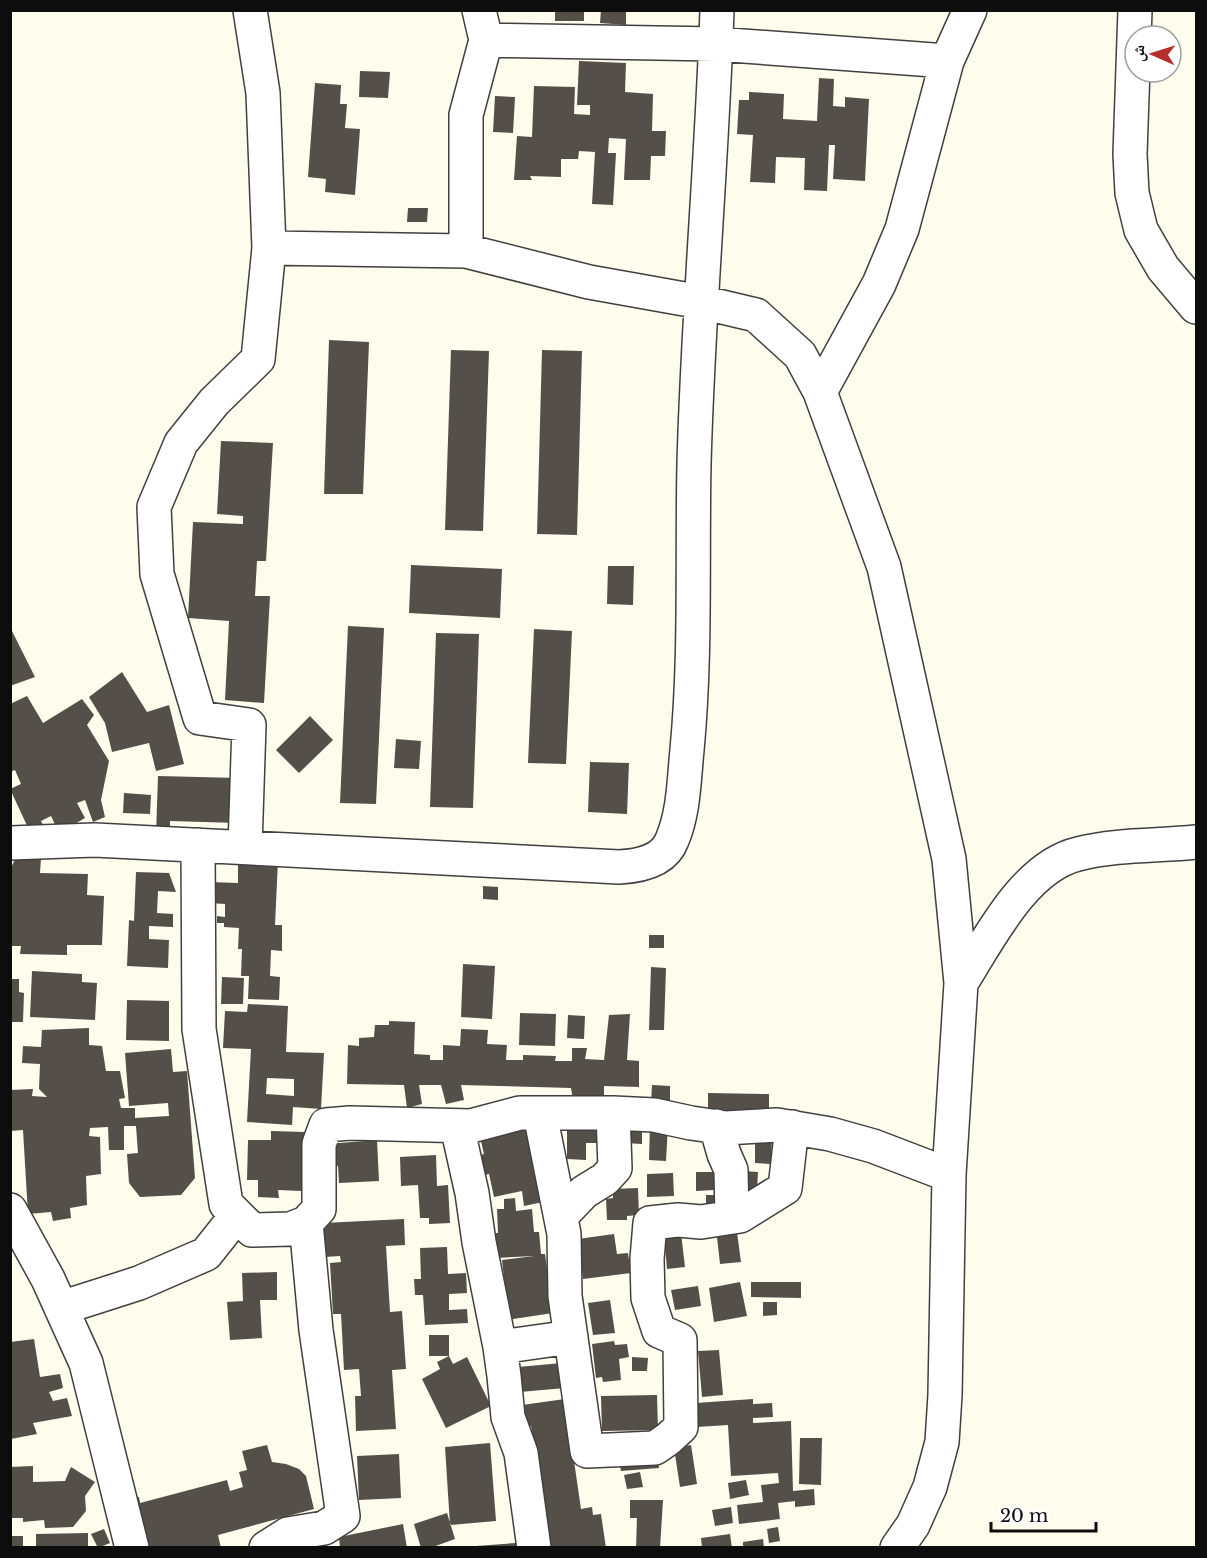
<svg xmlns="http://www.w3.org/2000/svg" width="1207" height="1558" font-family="'Libre Baskerville','Noto Naskh Arabic',serif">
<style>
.building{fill:#554f4a;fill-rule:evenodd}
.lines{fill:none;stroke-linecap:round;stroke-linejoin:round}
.street-casing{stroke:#404040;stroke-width:36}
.street{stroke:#fff;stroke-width:33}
</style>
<rect width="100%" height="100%" fill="#fefced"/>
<path class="building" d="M555,10H584V21H555Z
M601,10L626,11V25L600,23Z
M579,61L626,63L625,92L653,94L652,131H666L665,156H651L650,180H624L626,139L609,138L608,153H616L613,205L592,204L595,152L579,151L578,159H561V177L530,176L532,180H514L517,136L532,137L534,86L575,87L574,114L590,115V105H577Z
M360,71L390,72L388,98L359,97Z
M819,78L834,79L833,106L845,107V97L869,99L865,181L833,179L835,145H829L827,191L804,190L805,158L776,157L775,183L750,182L753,135L737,134L739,100H749V92L784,94L783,119L817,121Z
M315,83L341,85L340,104H347L345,128L360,129L355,195L325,192L326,179L308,177Z
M495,96L515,97L513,133L493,132Z
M408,208H428L427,222H407Z
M329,340L369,342L363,494H324Z
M451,350L489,351L483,531L445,530Z
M542,350L582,351L577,535L537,534Z
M221,441L273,443L266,561H257L255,596H270L264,703L225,700L229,621L188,618L193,522L243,524V516L217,514Z
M411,565L502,569L500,618L409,613Z
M608,566H634L633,605L607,604Z
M348,626L384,628L376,804L340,803Z
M10,627L35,677L10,686Z
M534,629L572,631L566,764L528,763Z
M436,633L479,634L473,808L430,807Z
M122,672L147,712L169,705L184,764L156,771L149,743L112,752L105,723L89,697Z
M27,696L43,723L82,699L94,715L87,725L109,761L101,800L105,817L93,822L85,800L77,803L85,818L59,833L51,816L41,821L43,825L30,832L10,789L21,784L15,770L10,772V704Z
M310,716L333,740L299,773L276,750Z
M396,739L421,741L419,769L394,768Z
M590,762L629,763L627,814L588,812Z
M158,776L239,778L237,823L170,821V835H156Z
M124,793L151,795L150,814L123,813Z
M16,857L41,858L40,873L88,874L87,895L104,896L102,945H67V955L20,954L21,946H10V870Z
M238,859L278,860L275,925H282V951L271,950L270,976L280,977L279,1000L248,999L249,976H241L242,949H238L239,928L224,927V923H217V916L225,917V904L209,903L210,882L238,883Z
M136,872L169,873L176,892L158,891L157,913L173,914V927L149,926V939L169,940L168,968L127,966L129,920L134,921Z
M483,886L498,887V900L483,899Z
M649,935H664V948H649Z
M463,964L495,966L492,1019L461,1017Z
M651,967L666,968L664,1030H649Z
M32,971L82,974V982L97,983L95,1020L30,1017Z
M222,977L244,978L243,1004H221Z
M10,979H19V992L24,993L23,1022H10Z
M127,1000L169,1001V1041L126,1040Z
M248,1004L288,1006L286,1052L324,1053L321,1109L293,1107L292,1125L247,1122L251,1049L223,1048L225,1011L247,1012ZM267,1078L294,1079V1096L266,1094Z
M520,1013L556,1014L555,1046L519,1045Z
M630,1014L627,1060L639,1061V1087L604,1086V1098L573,1100L571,1088L461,1085L464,1100L446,1104L441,1085H419L422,1104L407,1108L404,1085L347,1084L348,1045L359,1046V1038L374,1037L375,1025H389V1021L415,1022L414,1054L430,1055V1060H443V1045L460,1046L461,1029L488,1030L487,1044L507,1045L506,1060H523V1055L556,1056L555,1061H572V1048H587L585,1059L604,1060L609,1015Z
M568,1015L585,1016L584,1039L567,1038Z
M89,1028V1045L102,1046L106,1071H120L125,1098L119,1099L121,1108H135V1118L169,1116L168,1103L129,1106L125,1053L171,1049L173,1072L187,1071L195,1178L181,1195L140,1197L129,1183L127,1154L138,1153L136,1126H124V1150H109L108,1127L90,1128L89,1136L100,1137L101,1174L86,1176L87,1205L70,1208L71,1218L53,1221L51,1212L28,1214L23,1130L10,1131V1090L33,1089L32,1096L47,1097L39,1089L40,1064L22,1063L23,1046L41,1047L42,1030Z
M652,1085L670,1086V1104L651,1103Z
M708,1093L769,1094V1113L708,1112Z
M567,1121L604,1126V1143H586V1160L567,1159Z
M526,1123L543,1202L524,1206L522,1191L494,1197L489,1174L485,1175L480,1155L484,1154L479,1133Z
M650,1124L668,1125L666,1161L649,1160Z
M626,1126L642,1127V1144L625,1143Z
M271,1131L304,1132L302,1191L278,1190L279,1198L258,1197V1180H247L248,1140H271Z
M755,1133L772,1134L771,1164L755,1163Z
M377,1140L379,1181L339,1183L338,1166L329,1167L327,1144Z
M436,1155L437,1186L448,1185L450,1223L429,1224V1218H420L418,1185L401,1186L400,1157Z
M743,1171L758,1172L757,1190L742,1189Z
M696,1172H714V1190L696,1191Z
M673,1173L674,1196L647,1197V1174Z
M638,1188L639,1215L627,1216V1220H607L606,1199L613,1198V1189Z
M706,1195H723V1211L706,1210Z
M515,1198L516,1211L532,1209L534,1232H539L541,1254H545L553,1313L506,1320L501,1278H504L502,1260L534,1256L495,1258L493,1233H498L497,1209H504V1199Z
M404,1219L405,1245L386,1246L390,1312L402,1311L406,1369L392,1370L396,1429L356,1431L355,1396H361L359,1369L344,1370L341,1314H333L330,1263L341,1262L340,1256L325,1257L323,1223Z
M736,1225L741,1262L720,1264L716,1228Z
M681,1233L685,1267L667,1269L664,1235Z
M614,1234L617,1254L628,1253L631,1273L583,1279L578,1239Z
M447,1247L448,1274L466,1273L467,1293L449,1294V1310L467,1309L468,1323L425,1325L423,1295H415L414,1279H421L420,1248Z
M277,1272V1300H260L262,1338L230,1340L227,1302L243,1301L242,1273Z
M740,1282L747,1316L714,1322L709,1288Z
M751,1282H801V1298L751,1297Z
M698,1286L701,1306L675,1310L671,1290Z
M610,1300L615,1333L593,1335L588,1303Z
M763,1302H777V1315L763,1316Z
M429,1335H449V1356H429Z
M34,1339L40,1377L60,1374L63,1388L49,1392L53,1401L67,1398L72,1416L33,1423L37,1434L11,1439L10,1342Z
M614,1341L615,1345L627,1344L629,1357L619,1359L621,1380L603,1382L602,1377L596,1378L592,1344Z
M719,1350L723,1395L702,1397L698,1351Z
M449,1356L453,1364L467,1357L491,1406L446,1428L422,1379L440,1369L437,1362Z
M632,1357L648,1358L647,1371H632Z
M562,1363L565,1388L520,1392L518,1367Z
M657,1395L658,1430L602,1431L601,1396Z
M565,1399L581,1509L592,1507L593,1515L601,1514L606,1548H543L544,1515L531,1426L525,1427L522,1405Z
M753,1399V1404L772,1403L773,1417L753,1418V1423L791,1421L793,1491L814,1489L815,1505L795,1507V1501L778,1503L780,1519L739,1524L737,1505L763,1502L761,1485L779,1483L778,1473L731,1476L728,1425L697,1427L696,1403Z
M800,1438H822L821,1485L799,1484Z
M490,1443L496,1521L450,1525L445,1447Z
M267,1445L272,1462L286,1464L299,1469L306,1476L314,1509L218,1535L221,1548H142L129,1499L139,1497L140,1503L227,1480L230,1491L243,1487L239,1472L247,1470L242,1451Z
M691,1445L697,1484L680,1487L674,1448Z
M399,1454L401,1498L359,1500L357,1456Z
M658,1457L659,1468L621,1471L619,1461Z
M33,1466V1482L65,1481L71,1467L95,1482L85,1496L86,1511L73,1527L45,1528L44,1520L23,1522V1518H10V1467Z
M640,1472L643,1487L627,1489L624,1475Z
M746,1480L749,1495L730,1499L728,1483Z
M630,1500H663L660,1548H636L637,1518H630Z
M731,1507L733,1523L715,1526L712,1510Z
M447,1513L455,1539L430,1548H421L414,1524Z
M403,1524L407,1548H340L339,1537Z
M778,1527L780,1541L769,1543L767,1529Z
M104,1529L110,1543L98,1548L91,1534Z
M88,1533V1548H36V1534Z
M730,1534L732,1548H702L701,1538Z
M10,1536H23V1548H10Z
M763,1539L764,1548H743V1542Z
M516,1543L521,1548H476V1546Z"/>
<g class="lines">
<defs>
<path id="street" d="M1135,10L1130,154L1132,193L1141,230L1163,268L1196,307
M486,40L716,44L947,61
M269,248L466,251L589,282L701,302L756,315L800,355L820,392
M466,251V115L486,40L479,10
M10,843L95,840L619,867C640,866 664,861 672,840C684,812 684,779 687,750C696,655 692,559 694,464C698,313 712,162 717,10
M198,845L199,1029L226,1204L252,1230L290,1229L306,1223L319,1209V1144L326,1125L350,1123L471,1126L520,1113H613L654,1115L691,1123L726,1128L777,1125L830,1134L873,1146L949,1175
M245,847L249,725L200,718L157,574L154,507L181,443L214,402L258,359L269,248L263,93L250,10
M961,983C989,939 1024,867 1078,854C1117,844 1157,846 1196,842
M540,1114L564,1234L565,1296L587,1451L655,1448L668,1439L681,1427L680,1340L659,1331L648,1298L647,1259L650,1223L678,1220L701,1222L740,1216L785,1188L792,1127
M457,1126L472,1193L479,1242L500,1347L504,1376L508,1417L521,1453L534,1548
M716,1126L724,1154L731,1170L732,1217
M10,1210L48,1279L86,1363L132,1548
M561,1216L584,1192L605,1179L615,1168L613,1113
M61,1308L139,1283L206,1254L237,1215
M500,1347L571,1337
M266,1548L288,1534L324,1528L343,1516L316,1330L306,1223
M897,1548L913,1525L930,1487L942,1442L945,1395L949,1175L961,983L949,859L884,567L820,392L879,284L902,229L947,61L970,10"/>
</defs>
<use href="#street" class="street-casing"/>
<use href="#street" class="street"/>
</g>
<rect width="1207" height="1558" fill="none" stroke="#0d0d0d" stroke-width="24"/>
<g transform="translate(1153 54) rotate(273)"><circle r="28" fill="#ffffff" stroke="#9e9e9e" stroke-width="1.5"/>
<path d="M0-4.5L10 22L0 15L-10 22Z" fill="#b72f2b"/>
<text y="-9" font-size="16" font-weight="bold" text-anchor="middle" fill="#0d0d0d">ش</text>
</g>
<path d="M991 1522v9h105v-9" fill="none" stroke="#0d0d0d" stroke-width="3"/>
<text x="1000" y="1522" font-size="18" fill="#0d0d0d" stroke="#ffffff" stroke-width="4.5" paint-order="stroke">20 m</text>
</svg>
